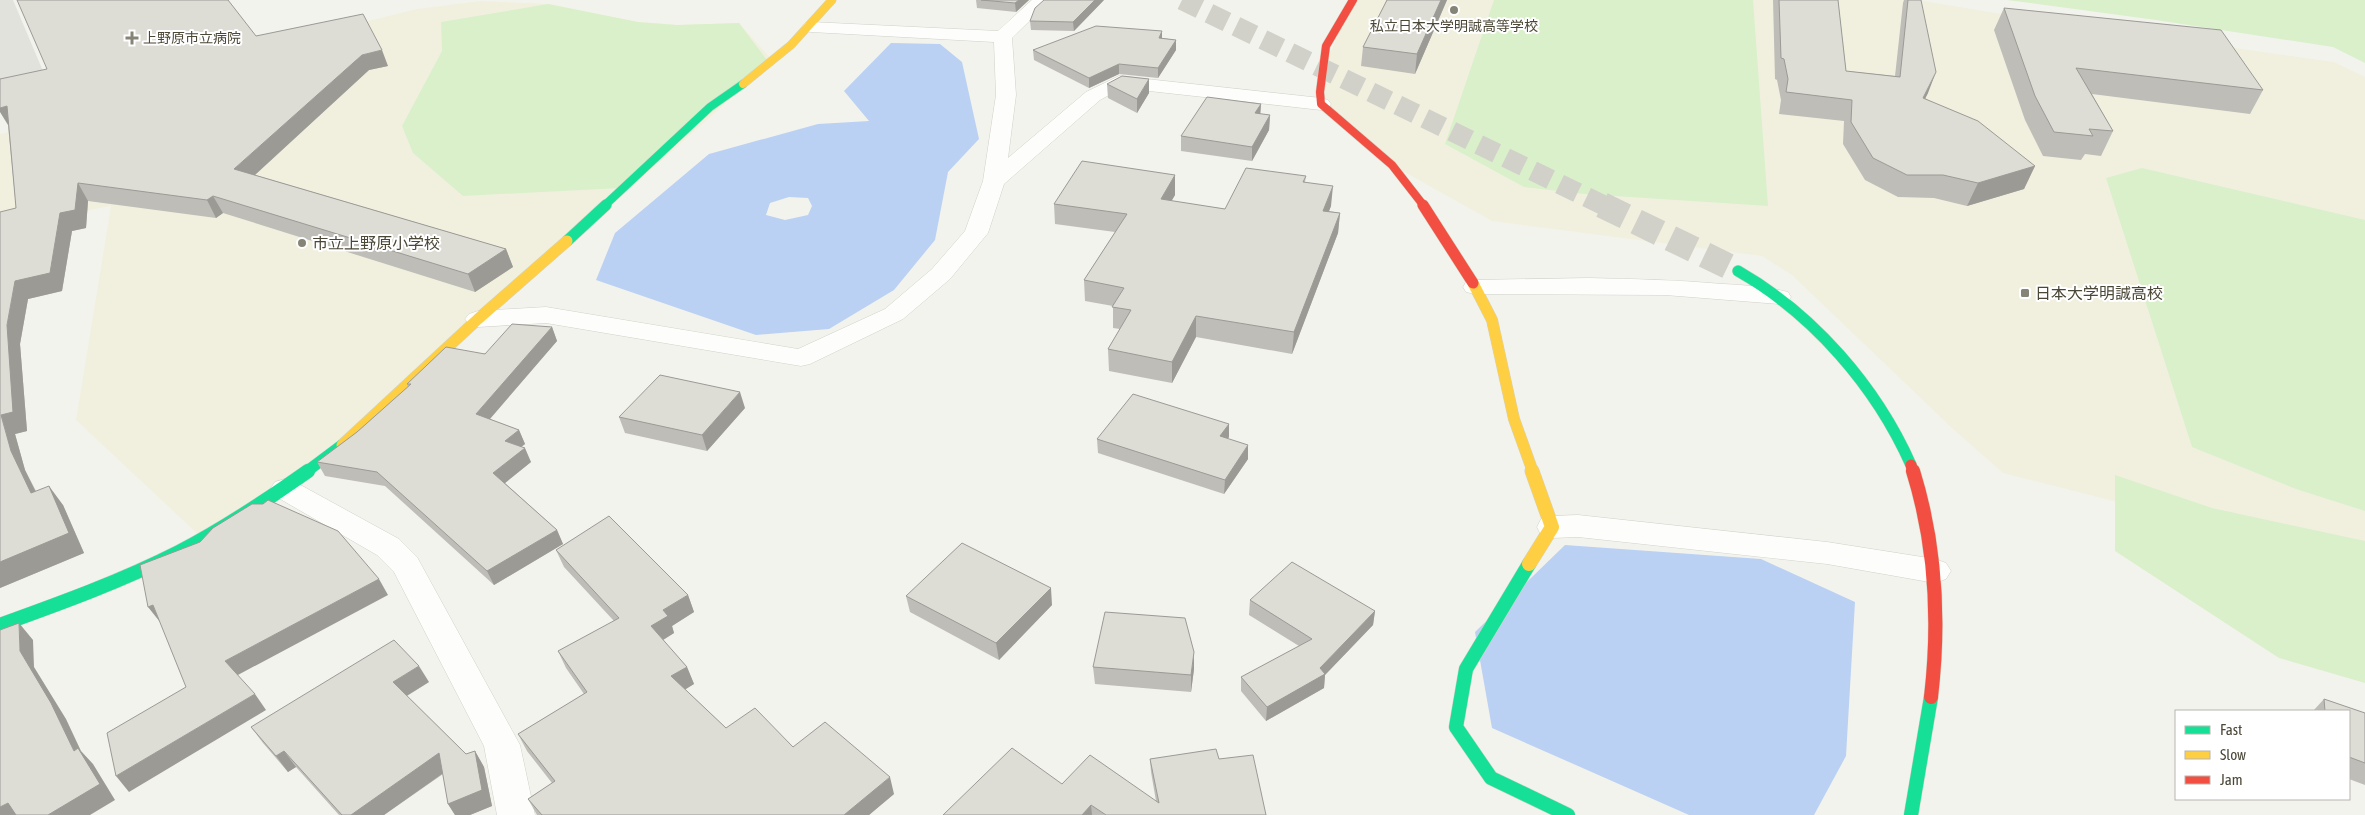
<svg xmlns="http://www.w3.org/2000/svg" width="2365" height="815" font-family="'Asap Condensed','Noto Sans JP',sans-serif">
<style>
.education{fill:#f1f0df}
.green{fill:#d9f0cb}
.parking{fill:#e2e2dc}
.water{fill:#bad1f3;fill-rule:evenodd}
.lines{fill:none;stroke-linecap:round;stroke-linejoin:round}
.secondary-tunnel-far1{stroke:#d1d1c9;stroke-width:20;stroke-dasharray:20 10;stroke-linecap:butt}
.secondary-tunnel{stroke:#d1d1c9;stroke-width:26;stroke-dasharray:26 12;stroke-linecap:butt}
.street-casing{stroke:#d1d1ca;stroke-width:1}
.fast-far2-casing{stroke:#d3d2c3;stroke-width:9}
.fast-far1-casing{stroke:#d3d2c3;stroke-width:12}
.fast-casing{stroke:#d3d2c3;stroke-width:15}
.slow-far2-casing{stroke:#d3d2c3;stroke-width:9}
.slow-far1-casing{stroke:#d3d2c3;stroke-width:12}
.slow-casing{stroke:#d3d2c3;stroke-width:15}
.jam-far2-casing{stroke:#d3d2c3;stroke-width:9}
.jam-far1-casing{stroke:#d3d2c3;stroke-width:12}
.jam-casing{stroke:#d3d2c3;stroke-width:15}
.street{fill:#fdfdfc;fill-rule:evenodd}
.fast-far2{stroke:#16e098;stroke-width:8}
.fast-far1{stroke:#16e098;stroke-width:11}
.fast{stroke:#16e098;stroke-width:14}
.slow-far2{stroke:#ffcf43;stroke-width:8}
.slow-far1{stroke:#ffcf43;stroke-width:11}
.slow{stroke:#ffcf43;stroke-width:14}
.jam-far2{stroke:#f24e42;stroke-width:8}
.jam-far1{stroke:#f24e42;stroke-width:11}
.jam{stroke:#f24e42;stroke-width:14}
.wall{fill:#bebdb7}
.shaded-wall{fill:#9b9a95}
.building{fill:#dddcd5;stroke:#9b9a95}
.poi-dot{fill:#868377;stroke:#fff;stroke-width:2}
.labels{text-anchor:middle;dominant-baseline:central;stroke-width:4;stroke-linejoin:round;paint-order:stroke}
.far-poi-label{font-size:14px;fill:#4b4737;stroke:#fff}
.poi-label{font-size:16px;fill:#4b4737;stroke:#fff;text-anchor:start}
</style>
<rect width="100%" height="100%" fill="#f3f3ed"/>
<path class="education" d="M1353,0H1918L2031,19L2334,62L2365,77V565L2003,473L1953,429L1792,275L1762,256L1492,221L1392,165L1321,104L1324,67Z
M480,1L551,4L638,22L677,25L739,23L773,61L348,441L203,539L76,420L111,206L0,227V134L55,122L220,46L257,35L360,23L417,9Z"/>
<path class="green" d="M1494,0H1753L1768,206L1584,194L1524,187L1445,144Z
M2007,0H2365V63L2333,47L2156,20Z
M548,4L638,22L677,25L739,23L770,64L621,188L463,196L413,153L402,126L442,51L441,22Z
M2142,168L2365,220V511L2296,489L2192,447L2106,178Z
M2115,475L2212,508L2365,541V683L2279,658L2115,551Z"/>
<path class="parking" d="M0,0H13L45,76L0,85Z"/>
<path class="water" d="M891,43L940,44L962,62L979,139L948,172L935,240L894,290L829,329L756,335L596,280L615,233L709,154L818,124L869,121L844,91ZM789,197L808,198L812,206L808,215L785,220L766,215L770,203Z
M1565,545L1761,559L1855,602L1846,756L1814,815H1689L1492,728L1475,632Z"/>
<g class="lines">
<path class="secondary-tunnel-far1" d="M1182,0L1605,206"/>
<path class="secondary-tunnel" d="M1602,205L1738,271"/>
<defs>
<path id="street" d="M1032,0H1051L1012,38L1016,95L1008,158L1086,92L1119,76L1321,98L1328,100L1331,104L1328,108L1321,110L1122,88L1100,100L1004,184L988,233L950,279L903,319L810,364L801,366L546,323L478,327L469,324L465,319L469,314L478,311L546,307L798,349L885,309L932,269L965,231L983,181L996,95L994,42L811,32L805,31L802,27L805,23L811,22L998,31Z
M1589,278C1634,279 1679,280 1723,284C1745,285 1767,287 1788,292L1791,297L1788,302L1779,304L1665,295L1475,294L1466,292L1463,287L1466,282L1475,280Z
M285,479L295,482L399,539L417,557L520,745L535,815H497L484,746L394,572L377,555L275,496L270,489L275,482Z
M1578,515L1827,542L1935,559L1946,563L1951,571L1946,579L1935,583L1827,564L1578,537L1552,538L1541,535L1537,527L1541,519L1552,516Z"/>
<path id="fast-far2" d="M604,206L710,107L743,84"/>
<path id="fast-far1" d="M567,241L606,205
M1738,271C1813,314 1876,386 1911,465
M306,472L342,445"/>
<path id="fast" d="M1529,564L1466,669L1456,727L1491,778L1568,815
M0,625C61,603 122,581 179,552C225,528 267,500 308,471
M1911,815L1931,697"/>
<path id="slow-far2" d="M743,84L791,45L832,0"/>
<path id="slow-far1" d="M1473,283L1492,320L1514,419L1533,472
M342,445L478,319L567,241"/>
<path id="slow" d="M1529,564L1552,527L1532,471"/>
<path id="jam-far2" d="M1353,0L1326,46L1320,92L1321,104L1392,165L1424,206"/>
<path id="jam-far1" d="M1423,205L1473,283
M1911,465L1913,472"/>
<path id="jam" d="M1913,471C1936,545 1940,620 1931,697"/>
</defs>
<use href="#street" class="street-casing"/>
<use href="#fast-far2" class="fast-far2-casing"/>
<use href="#fast-far1" class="fast-far1-casing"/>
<use href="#fast" class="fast-casing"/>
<use href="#slow-far2" class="slow-far2-casing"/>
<use href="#slow-far1" class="slow-far1-casing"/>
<use href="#slow" class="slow-casing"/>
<use href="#jam-far2" class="jam-far2-casing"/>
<use href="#jam-far1" class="jam-far1-casing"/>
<use href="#jam" class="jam-casing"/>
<use href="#street" class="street"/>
<use href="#fast-far2" class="fast-far2"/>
<use href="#fast-far1" class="fast-far1"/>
<use href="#fast" class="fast"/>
<use href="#slow-far2" class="slow-far2"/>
<use href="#slow-far1" class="slow-far1"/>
<use href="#slow" class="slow"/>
<use href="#jam-far2" class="jam-far2"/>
<use href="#jam-far1" class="jam-far1"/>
<use href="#jam" class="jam"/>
</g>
<path class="wall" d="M976,0H1029L1016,12L977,8Z
M1104,0L1074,31L1031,30L1030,21Z
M1387,0H1447L1415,74L1361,66L1363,47Z
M1773,0H1838L1846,71L1895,76L1903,3L1904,0H1921L1928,93L1925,98L2035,166L2024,189L1967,206L1934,198L1898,197L1865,180L1843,144L1844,121L1779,114L1781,100L1777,80L1775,79Z
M2004,8L2263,90L2250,114L2092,94L2113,131L2101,156L2085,154L2081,160L2043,156L2025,120L1994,30Z
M256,36L388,66L369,70L255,175L506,249L513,267L475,292L223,213L216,218L88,201L86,228L72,231L62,291L28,299L20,344L27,431L15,434L25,470L36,491L63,505L84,553L0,588L16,208L8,125Z
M1162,38L1176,40V50L1158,78L1119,74L1089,88L1034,60L1033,50Z
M1107,84L1149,93L1137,113L1108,98Z
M1261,104L1260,114L1270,115L1269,130L1252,161L1181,151V136Z
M1175,175V195L1171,201L1225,209L1306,176L1305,182L1331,206L1329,211L1340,213L1338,233L1292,354L1196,337L1172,383L1109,371L1108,349L1120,329L1113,328V306L1085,301L1084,280L1115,232L1055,224L1054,204Z
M552,327L557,341L490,419L519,430L525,444L521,447L531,462L505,483L557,530L563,544L494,585L385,486L325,476L317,462L357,432L408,387L407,384Z
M745,408L707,451L625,433L619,417Z
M1229,424V437L1227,439L1248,459L1224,494L1098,453L1097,439Z
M556,550L688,595L694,612L672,626L674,633L663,640L687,667L694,684L685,689L726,728L793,747L894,794L869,815H537L528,799L552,783L527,751L518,734L584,694L566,668L558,651L614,621L564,567Z
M906,596L1052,605L999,660L910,612Z
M1250,600L1375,611L1373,625L1325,675L1324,688L1266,721L1241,691V677L1299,646L1249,615Z
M1093,667L1194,669L1191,692L1095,684Z
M429,682L407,696L466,754L475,751L484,767L492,806L470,815H455L448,804L443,774L384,815H339L296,767L288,772L263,743L251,727Z
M2324,699L2365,713V785L2349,779V711H2313Z
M1150,759H1219L1266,815H943L1062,784L1156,801L1151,772Z"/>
<path class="shaded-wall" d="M1019,0H1029L1016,12L1015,3Z
M1095,0H1104L1074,31L1073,22Z
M1441,0H1447L1415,74L1417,54Z
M1162,31V40L1159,38Z
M1176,40V50L1158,78V68Z
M382,50L388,66L369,70L243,186L234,169L362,55Z
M1119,64V74L1089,88V78Z
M1936,72L1928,93L1915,119L1923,98Z
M1149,79V93L1137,113V99Z
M1261,104L1260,119L1255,113Z
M7,106L18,123L8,125L0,112V108Z
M1270,115L1269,130L1252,161V147Z
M2035,166L2024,189L1967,206L1978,183Z
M1175,175V195L1161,219V199Z
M78,183L88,201L86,228L72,231L62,291L28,299L20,344L27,431L15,434L25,470L46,513L31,493L11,451L1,415L7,325L15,281Z
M1333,186L1331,206L1321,231L1323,211Z
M213,196L223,213L216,218L207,200Z
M1340,213L1338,233L1292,354L1294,332Z
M506,249L513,267L475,292L468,274Z
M1196,316V337L1172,383V362Z
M552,327L557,341L482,428L476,414Z
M740,392L745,408L707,451L702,435Z
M1229,424V437L1219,450L1220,436Z
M519,430L525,444L511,455L505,441Z
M1248,445V459L1224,494L1225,480Z
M525,448L531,462L500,487L493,473Z
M49,486L63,505L84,553L0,588V562Z
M557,530L563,544L494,585L487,571Z
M379,579L388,595L236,676L225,661Z
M1051,588L1052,605L999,660L996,643Z
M688,595L694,612L672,626L674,633L658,643L651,626L663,610Z
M153,605L160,622L148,607Z
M1375,611L1373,625L1325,675L1324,688L1266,721L1267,707L1320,668Z
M19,623L33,640L34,667L66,719L81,751L93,764L115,800L90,815H48L74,751L20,651Z
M1194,652V669L1191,692V675Z
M419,666L429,682L403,698L393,682Z
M687,667L694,684L678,694L671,676Z
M255,694L266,710L129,792L116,776Z
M284,751L296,767L288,772L276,756Z
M475,751L484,767L492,806L470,815H455L448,804Z
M439,753L449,769L384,815H351Z
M890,777L894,794L869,815H844Z
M8,803L21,815H0V807Z
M1091,805L1092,815H1082Z"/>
<path class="building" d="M17,0H228L256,36L363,14L382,50L362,55L234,169L506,249L468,274L213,196L207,200L78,183L75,210L60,213L50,273L15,281L7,325L13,412L1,415L11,451L31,493L49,486L69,533L0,562V212L16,208L7,106L0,108V79L47,69Z
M981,0H1019L1015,3Z
M1044,0H1095L1073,22L1030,21L1035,8Z
M1387,0H1441L1417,54L1363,47Z
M1779,0H1838L1846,71L1900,77L1908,0H1921L1936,72L1923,98L1978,121L2035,166L1978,183L1943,175H1907L1873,158L1851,122L1852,100L1786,92L1788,79L1784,59L1781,58Z
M2004,8L2221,30L2263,90L2076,68L2113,131L2089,129L2093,136L2054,132L2035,96Z
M1096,26L1162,31L1159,38L1176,40L1158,68L1119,64L1089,78L1033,50Z
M1122,76L1149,79L1137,99L1107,84Z
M1207,97L1261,104L1255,113L1270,115L1252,147L1181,136Z
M1082,161L1175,175L1161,199L1225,209L1246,168L1306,176L1303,182L1333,186L1323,211L1340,213L1294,332L1196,316L1172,362L1108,349L1131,310L1112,307L1124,288L1084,280L1127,214L1054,204Z
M512,324L552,327L476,414L519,430L505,441L525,448L493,473L557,530L487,571L377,472L317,462L357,432L411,384H407L446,347L485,354Z
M660,375L740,392L702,435L619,417Z
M1133,394L1229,424L1220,436L1248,445L1225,480L1097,439Z
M268,500L338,531L379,579L225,661L255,694L116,776L107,733L186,687L153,605L148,607L140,565L200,542L213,528L252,504H263Z
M609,516L688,595L663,610L668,616L651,626L687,667L671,676L726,728L755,708L793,747L825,722L890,777L844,815H542L528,799L555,781L518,734L587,692L558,651L619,618L556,550Z
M962,543L1051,588L996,643L906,596Z
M1292,562L1375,611L1320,668L1325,674L1267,707L1241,677L1312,639L1250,600Z
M1105,612L1185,618L1194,652L1191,675L1093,667Z
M19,623L20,651L51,703L74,751L78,748L100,784L48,815H16L8,803L0,807V630Z
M394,640L419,666L393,682L466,754L475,751L482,790L448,804L439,753L351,815H342L284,751L276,756L251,727Z
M2324,699L2365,713V763L2349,757V711H2325Z
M1012,748L1062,784L1090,755L1159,803L1150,759L1216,749L1219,759L1253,755L1266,815H1106L1091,805L1082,815H943Z"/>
<g class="poi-dot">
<circle cx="1454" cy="10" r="5"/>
<path d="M129.5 30.5h5v5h5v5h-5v5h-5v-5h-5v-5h5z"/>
<circle cx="302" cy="243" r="5"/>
<rect x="2020" y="288" width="10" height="10" rx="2.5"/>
</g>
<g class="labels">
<g class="far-poi-label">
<text x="1454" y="26">私立日本大学明誠高等学校</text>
<text x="143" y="38" text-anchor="start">上野原市立病院</text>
</g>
<g class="poi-label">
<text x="312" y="243">市立上野原小学校</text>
<text x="2035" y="293">日本大学明誠高校</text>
</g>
</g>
<rect x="2175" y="710" width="175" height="90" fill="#ffffff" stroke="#b7b5af"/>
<rect x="2185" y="726" width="25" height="8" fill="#16e098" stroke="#b7b5af"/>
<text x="2220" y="735" font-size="15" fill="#4b4737">Fast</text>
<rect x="2185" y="751" width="25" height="8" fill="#ffcf43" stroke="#b7b5af"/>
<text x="2220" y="760" font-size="15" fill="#4b4737">Slow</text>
<rect x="2185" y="776" width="25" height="8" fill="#f24e42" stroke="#b7b5af"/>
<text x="2220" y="785" font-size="15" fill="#4b4737">Jam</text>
</svg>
